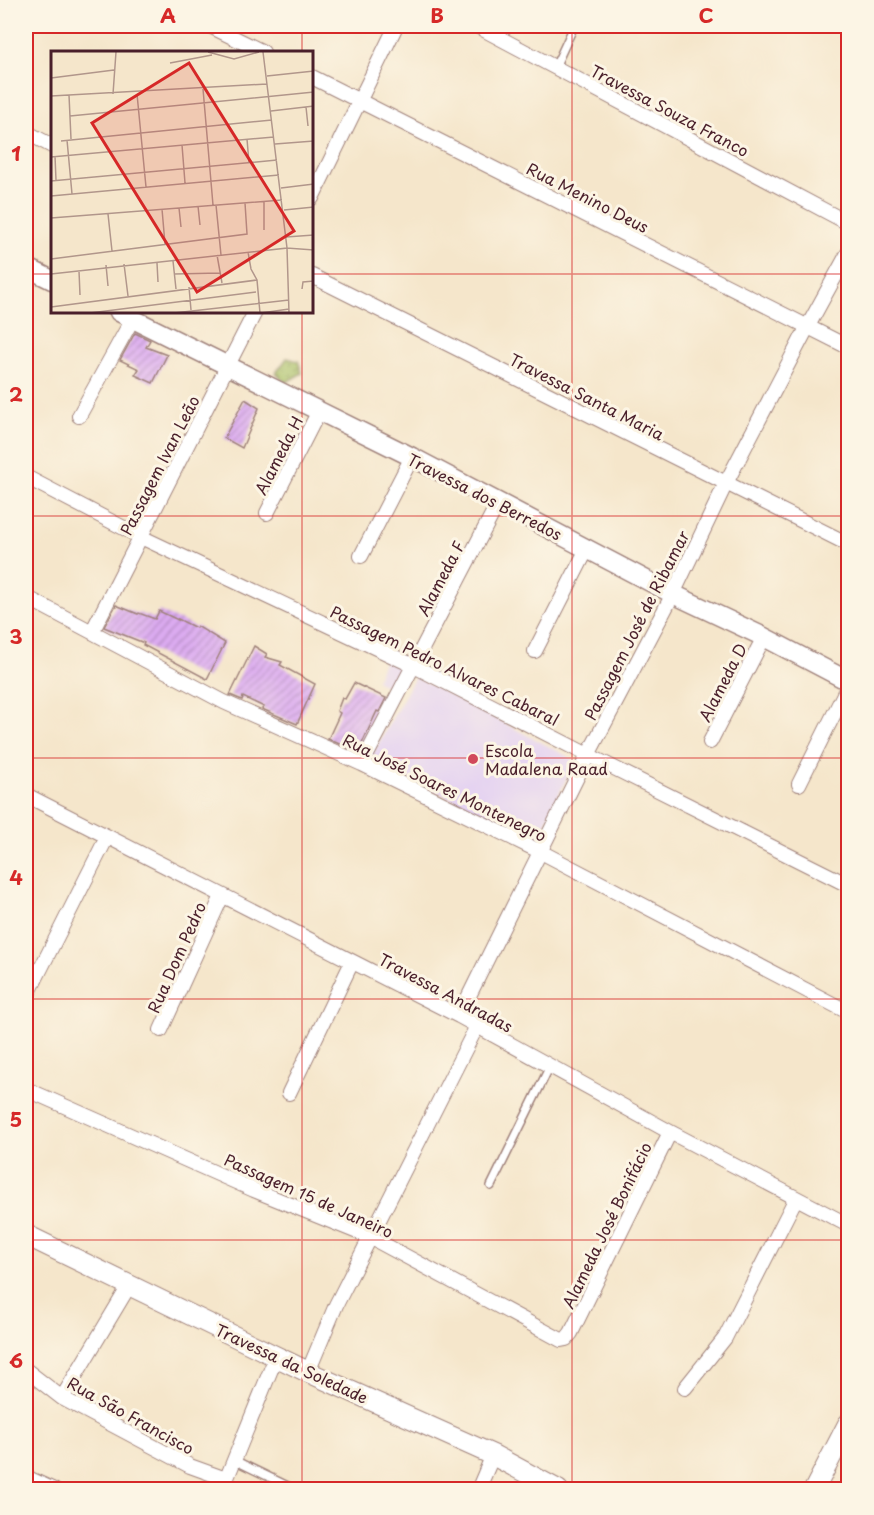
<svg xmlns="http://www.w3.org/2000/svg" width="874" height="1515" font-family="'Playpen Sans',sans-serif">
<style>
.built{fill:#e5d3f1}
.grass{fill:url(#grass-dots);stroke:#7a7048;stroke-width:1.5}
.building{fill:url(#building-hatch)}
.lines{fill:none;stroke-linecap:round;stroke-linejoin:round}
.service-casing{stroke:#a0827b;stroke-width:10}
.minor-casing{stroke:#a0827b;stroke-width:16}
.tertiary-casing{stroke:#a0827b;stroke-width:21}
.secondary-casing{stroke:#a0827b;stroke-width:22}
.service{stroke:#fff;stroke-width:7}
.minor{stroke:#fff;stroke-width:14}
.tertiary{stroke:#fff;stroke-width:18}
.secondary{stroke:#fff;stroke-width:20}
.grid{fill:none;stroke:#d62828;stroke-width:1.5;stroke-opacity:0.55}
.poi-dot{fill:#d1495b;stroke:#fcf5e5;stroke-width:2}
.labels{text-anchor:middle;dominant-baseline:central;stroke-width:6;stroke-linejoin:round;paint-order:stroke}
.street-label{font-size:16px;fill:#4a1f2b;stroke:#fcf5e5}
.poi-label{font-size:16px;fill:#4a1f2b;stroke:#fcf5e5;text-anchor:start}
.inset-road{fill:none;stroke:#b1968b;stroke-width:1.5}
.view{fill:#d62828;fill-opacity:0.15;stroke:#d62828;stroke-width:3}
.inset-edge{fill:none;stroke:#4a1f2b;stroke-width:3}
.neatline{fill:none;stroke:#d62828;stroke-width:2}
.grid-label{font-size:20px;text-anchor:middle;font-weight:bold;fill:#d62828}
</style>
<defs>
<pattern id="grass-dots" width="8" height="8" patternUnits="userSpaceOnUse" patternTransform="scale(1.5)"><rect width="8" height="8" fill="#a9c065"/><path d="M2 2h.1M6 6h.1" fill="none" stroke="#8c9b53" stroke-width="1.8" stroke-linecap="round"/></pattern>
<pattern id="building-hatch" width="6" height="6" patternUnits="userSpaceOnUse" patternTransform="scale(1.5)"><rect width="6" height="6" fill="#dcabf1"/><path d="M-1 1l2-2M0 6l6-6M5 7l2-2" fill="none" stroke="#b48bc3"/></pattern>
</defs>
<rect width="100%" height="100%" fill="#fcf5e5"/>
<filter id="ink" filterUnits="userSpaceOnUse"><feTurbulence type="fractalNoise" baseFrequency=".0167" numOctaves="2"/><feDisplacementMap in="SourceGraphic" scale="12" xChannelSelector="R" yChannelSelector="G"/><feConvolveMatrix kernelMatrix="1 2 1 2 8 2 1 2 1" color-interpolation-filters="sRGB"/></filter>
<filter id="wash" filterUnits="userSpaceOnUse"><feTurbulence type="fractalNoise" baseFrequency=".008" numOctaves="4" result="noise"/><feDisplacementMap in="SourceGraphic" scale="24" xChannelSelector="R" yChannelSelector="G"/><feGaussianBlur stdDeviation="1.35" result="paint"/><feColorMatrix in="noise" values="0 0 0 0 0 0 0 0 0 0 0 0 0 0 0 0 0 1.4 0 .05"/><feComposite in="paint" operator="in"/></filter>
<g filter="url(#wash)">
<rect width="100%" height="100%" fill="#f5e6cb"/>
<path class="built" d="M386,658L406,667L394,691L376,680Z
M415,677L575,760L537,841L370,759Z"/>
<path class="grass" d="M287,358L298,361L302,373L285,383L276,373Z"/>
<g id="blocks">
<path class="building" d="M135,333L150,340L146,347L167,355L153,383L135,375L139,369L120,360Z
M245,399L259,408L242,448L224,438Z
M116,605L138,614L139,613L155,619L159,611L178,620V619L196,628L197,626L225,643L207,679L143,645L144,643L104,627Z
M254,646L267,654L265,657L282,662L280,665L315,684L297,724L262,709L264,707L243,697L242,700L230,695Z
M354,683L386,698L379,712L377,711L358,752L328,739L340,713L337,711L342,698L345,699Z"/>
</g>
</g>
<g filter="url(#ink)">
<use href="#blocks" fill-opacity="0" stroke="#a0827b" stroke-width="1.5"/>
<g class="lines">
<defs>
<path id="service" d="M555,67L574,26
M491,1186L550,1066
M234,1460L296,1490"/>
<path id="minor" d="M210,26L263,52
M477,26L848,223
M312,77L848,347
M26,132L52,146
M312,198L396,26
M312,276L848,544
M79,416L133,318
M26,477L141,537L412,665L588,755L848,885
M267,513L319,411
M361,556L412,457
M26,597L224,702L362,764L541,852L848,1012
M92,632L255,312
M535,651L587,549
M710,742L764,637
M362,764L498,503
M799,784L848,686
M26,795L459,1016L670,1132L848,1225
M26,998L107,837
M459,1016L588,755L673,594L726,483L808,326L848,253
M161,1030L222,896
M26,1089L254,1190L370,1237L561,1340L566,1339L571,1333L670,1132
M289,1093L352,962
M26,1370L62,1398L190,1466L226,1479
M308,1372L336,1305L477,1026
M685,1388L725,1338L796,1198
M62,1398L129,1286
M26,1477L54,1490
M222,1490L276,1357
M478,1490L493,1455"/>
<path id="tertiary" d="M26,267L52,280
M119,312L412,457L673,594L764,637L848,681"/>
<path id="secondary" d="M26,1235L308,1372L493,1455L558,1490
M814,1490L848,1424"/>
</defs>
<use href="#service" class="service-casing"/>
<use href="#minor" class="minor-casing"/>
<use href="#tertiary" class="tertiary-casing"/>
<use href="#secondary" class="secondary-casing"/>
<use href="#service" class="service"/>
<use href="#minor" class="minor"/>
<use href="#tertiary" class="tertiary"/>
<use href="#secondary" class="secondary"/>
</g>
</g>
<path class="grid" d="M302,26V52M572,26V1490M26,274H52M312,274H848M302,312V1490M26,516H848M26,758H848M26,999H848M26,1240H848"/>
<circle class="poi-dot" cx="473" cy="759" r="6"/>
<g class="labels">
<g class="street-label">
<text transform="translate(670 110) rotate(28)">Travessa Souza Franco</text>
<text transform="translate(588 197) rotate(27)">Rua Menino Deus</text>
<text transform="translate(587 396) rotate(27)">Travessa Santa Maria</text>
<text transform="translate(278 455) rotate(-63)">Alameda H</text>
<text transform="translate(159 465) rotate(-63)">Passagem Ivan Leão</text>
<text transform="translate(485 496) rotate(27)">Travessa dos Berredos</text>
<text transform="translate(440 578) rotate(-62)">Alameda F</text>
<text transform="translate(636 625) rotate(-63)">Passagem José de Ribamar</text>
<text transform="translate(445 665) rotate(26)">Passagem Pedro Alvares Cabaral</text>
<text transform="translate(722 682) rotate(-63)">Alameda D</text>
<text transform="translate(445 787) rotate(26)">Rua José Soares Montenegro</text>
<text transform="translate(176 957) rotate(-66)">Rua Dom Pedro</text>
<text transform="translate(446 992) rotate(28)">Travessa Andradas</text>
<text transform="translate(309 1195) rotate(24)">Passagem 15 de Janeiro</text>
<text transform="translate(606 1225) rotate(-64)">Alameda José Bonifácio</text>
<text transform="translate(292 1363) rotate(25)">Travessa da Soledade</text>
<text transform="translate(131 1415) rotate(29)">Rua São Francisco</text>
</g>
<g class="poi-label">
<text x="485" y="750">Escola<tspan x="485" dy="18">Madalena Raad</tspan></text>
</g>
</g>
<g transform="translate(51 51)">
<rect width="262" height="262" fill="#f5e6cb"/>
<path class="inset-road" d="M157,1L183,8L208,1M119,12L161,4M216,25L263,20M0,27L63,19M152,38L162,154M62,43L65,1M86,43L95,136M18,44L20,88M0,45L216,33M255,56L257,75M220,60L263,55M19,65L263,41M196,88L198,112M16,89L21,143M10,90L221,69M224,93L263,90M131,94L134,132M4,105L5,129M0,106L223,86M0,130L226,109M230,137L263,133M0,145L228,124M213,151V179M165,154L170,204M147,155L149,174M128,157L130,176M111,158L114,193M233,159L263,156M57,163L61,200M0,167L231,149M235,186L263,184M197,201L200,218L206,229L209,262M166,204L171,232M0,208L196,183L194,152M122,210L125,238M106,212L107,231M73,213L77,245M55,214L57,235M28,220L29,244M0,223L236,197L212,1M123,223L169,222M138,236L140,259M251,238L252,231L263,230M0,256L206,229M39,262L205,241M123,262L238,249M210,262L238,258M238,262L236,197L263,199"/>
<path class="view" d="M138,12L243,180L146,241L41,72Z"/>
<rect width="262" height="262" class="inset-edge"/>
</g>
<rect width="874" height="1515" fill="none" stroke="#fcf5e5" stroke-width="66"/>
<rect x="33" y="33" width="808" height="1449" class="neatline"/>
<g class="grid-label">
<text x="168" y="23">A</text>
<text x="437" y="23">B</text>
<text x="706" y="23">C</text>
<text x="16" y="161">1</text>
<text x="16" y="402">2</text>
<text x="16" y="644">3</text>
<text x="16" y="885">4</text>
<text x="16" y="1127">5</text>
<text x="16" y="1368">6</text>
</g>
</svg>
